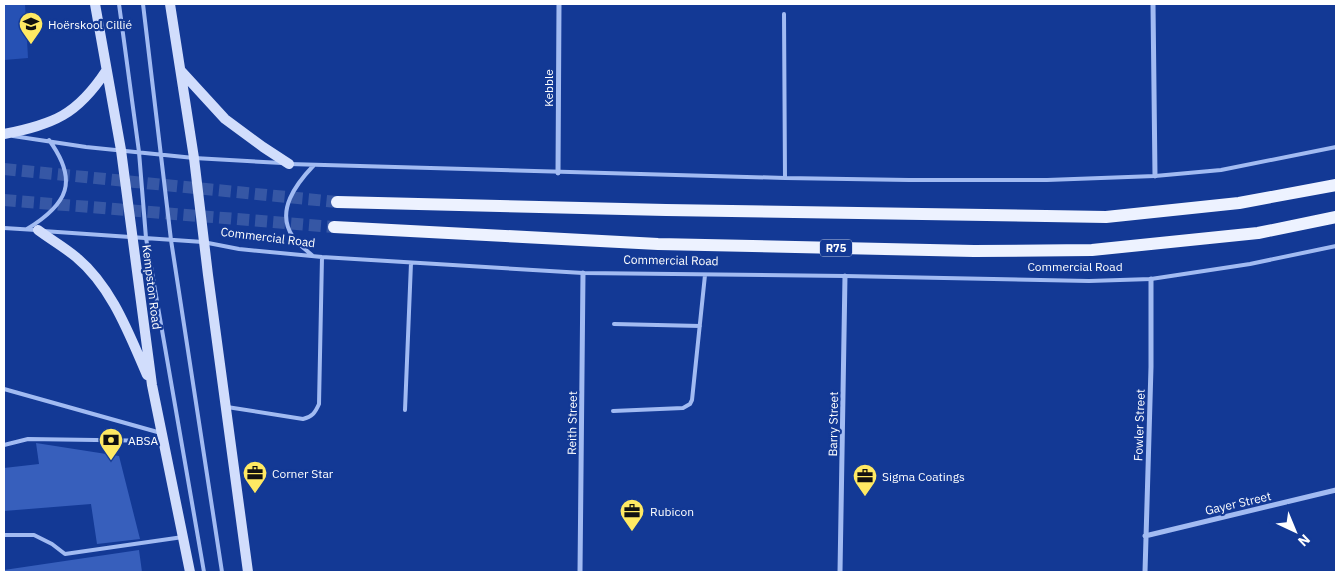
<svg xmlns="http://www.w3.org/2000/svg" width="1340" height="576" font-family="'IBM Plex Sans',sans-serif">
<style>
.green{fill:#2651b4}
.building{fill:#375fbc}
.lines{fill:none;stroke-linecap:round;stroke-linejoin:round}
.primary-tunnel{stroke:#3657a5;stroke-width:12;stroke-dasharray:12 6;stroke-linecap:butt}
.lane{stroke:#a2bbf2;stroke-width:4}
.street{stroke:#a2bbf2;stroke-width:5}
.secondary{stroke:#d1ddfc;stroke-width:10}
.primary{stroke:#edf2ff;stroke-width:12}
.labels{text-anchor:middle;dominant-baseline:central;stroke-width:4.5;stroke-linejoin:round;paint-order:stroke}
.shield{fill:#133995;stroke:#b8c4df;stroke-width:1}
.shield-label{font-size:11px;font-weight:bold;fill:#fff}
.poi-label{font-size:12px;fill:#fff;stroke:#133995;text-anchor:start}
.street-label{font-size:12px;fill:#fff;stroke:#133995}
</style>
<rect width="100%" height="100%" fill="#133995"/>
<path class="green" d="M4,4H25L28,58L4,60Z"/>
<path class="building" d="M36,443L119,456L140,539L97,544L91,504L4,511V468L39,464Z
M139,550L142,572H4V570Z"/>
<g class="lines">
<path class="primary-tunnel" d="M4,169L337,202
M4,200L334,227"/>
<path class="lane" d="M119,4L139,152L146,238L204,572
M143,4L171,240L222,572
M784,14L785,178
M13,136L86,147L194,158L282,163
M289,164L785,178L909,180H1047L1155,176L1221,170L1336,147
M4,228L36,230
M27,229C68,204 79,181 49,140
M43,231L203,242L239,249L322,257L583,273L845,276L1089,281L1151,279L1250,264L1336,246
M313,256C306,250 298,244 293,237C275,211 296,184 314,165
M614,324L700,326
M4,389L161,433
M227,407L303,419C312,417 315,413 319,404L322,257
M405,410L411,263
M613,411L683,408L690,404L692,400L705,275
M4,445L28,439L163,441
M4,535H34L52,544L65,554L183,537"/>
<path class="street" d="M1153,4L1155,176
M558,173L559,4
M1145,536L1336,490
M580,572L583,273
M840,572L845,276
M1145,572L1151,367V279"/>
<path class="secondary" d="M95,4L121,150L152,385L190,572
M170,4L194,158L208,275L248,572
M181,71L225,119L263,147L289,164
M4,134C54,124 77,115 106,71
M38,230C50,239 64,247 76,257C112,287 129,334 147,375"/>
<path class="primary" d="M337,202L666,210L1106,217L1239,203L1336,185
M334,227L658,244L974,251L1092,250L1258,233L1336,217"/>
</g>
<defs>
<symbol id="school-pin" viewBox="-11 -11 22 30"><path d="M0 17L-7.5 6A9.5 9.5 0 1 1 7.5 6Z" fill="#ffe963" stroke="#133995"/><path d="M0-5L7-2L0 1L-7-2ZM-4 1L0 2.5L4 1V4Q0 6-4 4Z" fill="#111"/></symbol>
<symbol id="bank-pin" viewBox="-11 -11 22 30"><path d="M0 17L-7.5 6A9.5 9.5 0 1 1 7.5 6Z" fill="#ffe963" stroke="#133995"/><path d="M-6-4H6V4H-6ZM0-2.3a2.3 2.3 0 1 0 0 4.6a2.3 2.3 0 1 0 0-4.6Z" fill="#111"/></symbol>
<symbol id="office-pin" viewBox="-11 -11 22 30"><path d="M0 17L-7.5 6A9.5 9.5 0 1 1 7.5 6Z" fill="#ffe963" stroke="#133995"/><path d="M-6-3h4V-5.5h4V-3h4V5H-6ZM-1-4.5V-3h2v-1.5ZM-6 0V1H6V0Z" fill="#111"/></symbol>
</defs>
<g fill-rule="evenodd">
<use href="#school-pin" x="17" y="10" width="28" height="38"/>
<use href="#bank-pin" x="97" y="426" width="28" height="38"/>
<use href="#office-pin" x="241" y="459" width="28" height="38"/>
<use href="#office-pin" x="851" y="462" width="28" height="38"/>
<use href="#office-pin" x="618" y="497" width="28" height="38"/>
</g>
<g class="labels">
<rect class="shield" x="820" y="239.5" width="32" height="17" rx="4"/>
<g class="shield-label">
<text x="836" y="248">R75</text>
</g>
<g class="poi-label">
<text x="48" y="24">Hoërskool Cillié</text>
<text x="128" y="440">ABSA</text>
<text x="272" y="473">Corner Star</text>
<text x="882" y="476">Sigma Coatings</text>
<text x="650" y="511">Rubicon</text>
</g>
<g class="street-label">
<text transform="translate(548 88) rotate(-90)">Kebble</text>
<text transform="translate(268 237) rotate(7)">Commercial Road</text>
<text transform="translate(671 260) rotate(1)">Commercial Road</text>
<text x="1075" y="266">Commercial Road</text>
<text transform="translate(152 287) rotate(83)">Kempston Road</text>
<text transform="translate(572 423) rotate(-89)">Reith Street</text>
<text transform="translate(833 424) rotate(-89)">Barry Street</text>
<text transform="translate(1139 425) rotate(-88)">Fowler Street</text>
<text transform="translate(1238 503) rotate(-13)">Gayer Street</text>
</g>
</g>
<rect width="1340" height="576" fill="none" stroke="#ffffff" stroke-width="10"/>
<g transform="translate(1295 531) rotate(136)" stroke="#133995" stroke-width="4" paint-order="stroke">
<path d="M0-4L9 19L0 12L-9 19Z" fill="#ffffff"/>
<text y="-8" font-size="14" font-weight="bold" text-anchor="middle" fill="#ffffff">N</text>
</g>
</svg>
